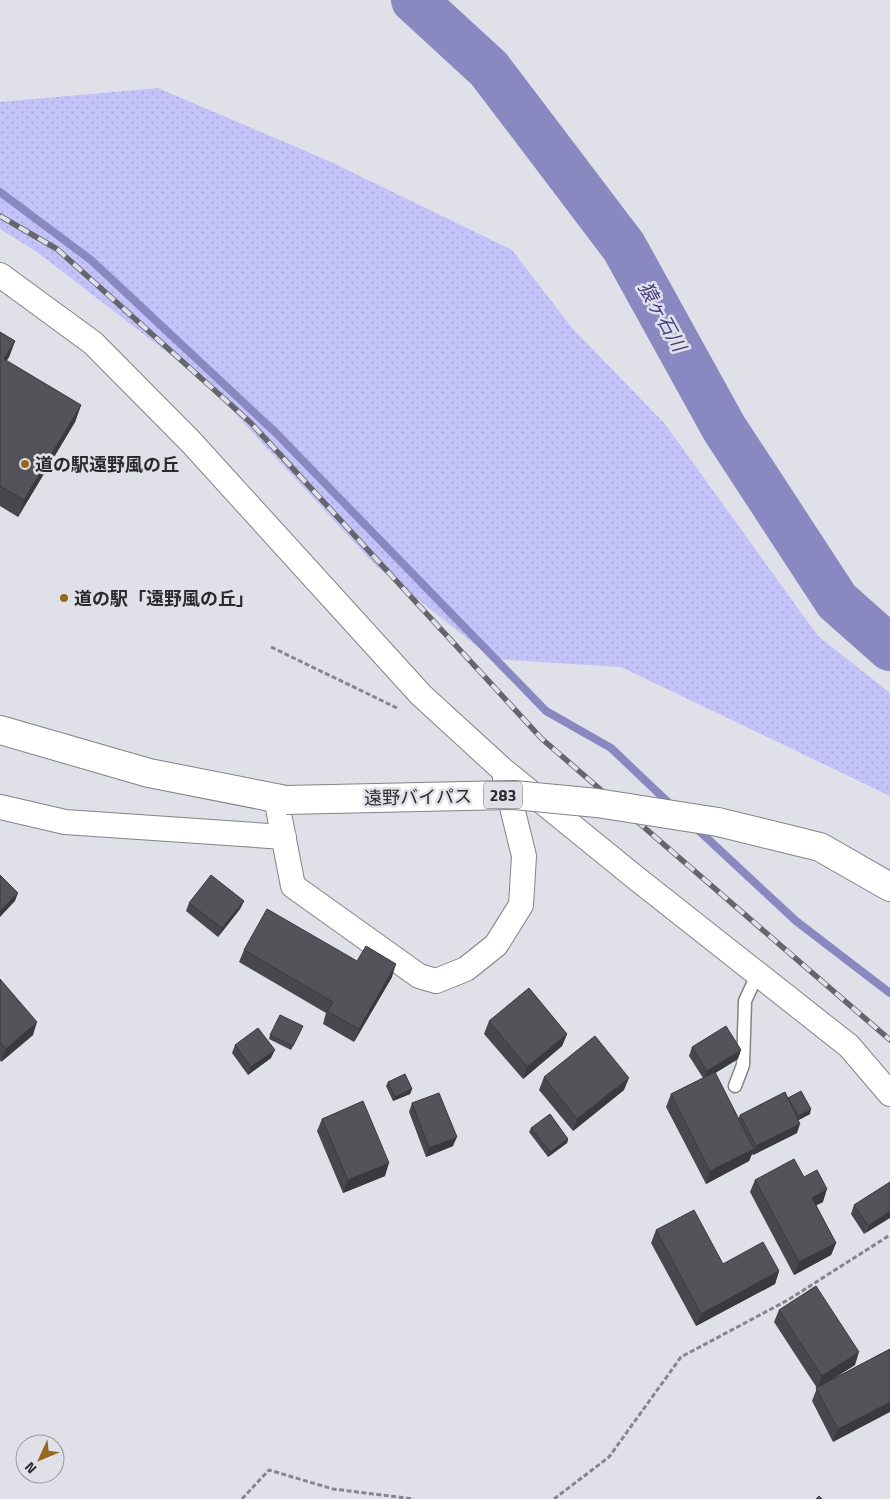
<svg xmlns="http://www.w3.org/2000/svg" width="890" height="1499" font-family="'Titillium Web','Noto Sans JP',sans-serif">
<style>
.grass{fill:url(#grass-dots)}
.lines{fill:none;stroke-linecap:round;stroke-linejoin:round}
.stream{stroke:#8988c0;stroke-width:8}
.river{stroke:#8988c0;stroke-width:46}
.lane-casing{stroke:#828289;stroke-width:15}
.street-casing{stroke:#828289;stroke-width:26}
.highway-casing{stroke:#828289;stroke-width:30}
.path{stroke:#86868c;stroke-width:3;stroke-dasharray:5 2.5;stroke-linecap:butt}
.lane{stroke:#fff;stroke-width:12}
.street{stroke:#fff;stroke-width:24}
.highway{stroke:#fff;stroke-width:28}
.rail-casing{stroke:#66666a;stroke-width:5.5}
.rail{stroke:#e0e0e8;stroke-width:4;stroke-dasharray:11;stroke-linecap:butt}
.highway-bridge-casing{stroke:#828289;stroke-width:30;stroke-linecap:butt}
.highway-bridge{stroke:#fff;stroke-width:28}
.wall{fill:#47474d}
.shaded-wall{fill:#3a3a3e}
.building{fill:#535359;stroke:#3a3a3e}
.poi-dot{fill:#976818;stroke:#e0e0e8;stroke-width:2}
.labels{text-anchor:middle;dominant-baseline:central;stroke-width:5;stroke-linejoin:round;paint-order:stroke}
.shield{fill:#e0e0e8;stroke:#616166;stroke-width:1}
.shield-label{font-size:16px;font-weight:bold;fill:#2b2b2e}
.poi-label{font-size:18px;font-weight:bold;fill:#2b2b2e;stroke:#e0e0e8;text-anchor:start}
.street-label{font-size:18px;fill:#2b2b2e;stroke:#e0e0e8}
.water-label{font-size:19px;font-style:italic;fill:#443c81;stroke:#e0e0e8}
</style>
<defs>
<pattern id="grass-dots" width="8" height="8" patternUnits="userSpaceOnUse" patternTransform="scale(1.25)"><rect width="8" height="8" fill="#c3c2f9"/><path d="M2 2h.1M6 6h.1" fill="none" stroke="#a8a7d6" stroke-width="1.8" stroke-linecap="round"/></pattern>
</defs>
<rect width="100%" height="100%" fill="#e0e0e8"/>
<path class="grass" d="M158,88L331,162L512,250L572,328L665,424L818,636L890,693V796L621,667L493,659L376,566L207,383L37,252L0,229V102Z"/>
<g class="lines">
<path class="stream" d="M0,192L91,260L276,433L546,711L611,748L672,806
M695,827L796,921L890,993"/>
<path class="river" d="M414,0L489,69L624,247L724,428L837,601L890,648"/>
<defs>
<path id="lane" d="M735,1086L743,1065L745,1001L758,973"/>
<path id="street" d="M0,275L93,343L191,442L421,695L503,770L636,878L849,1046L890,1094
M276,798L293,886L419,976L436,981L466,969L496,945L521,905L524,856L505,779
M0,807L65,822L284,837"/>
<path id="highway" d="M0,730L149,773L286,800
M718,822L820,847L890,887"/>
</defs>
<use href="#lane" class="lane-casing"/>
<use href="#street" class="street-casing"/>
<use href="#highway" class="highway-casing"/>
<path class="path" d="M271,647L397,708
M242,1499L269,1470L333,1489L414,1499
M554,1499L609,1457L681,1357L788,1300L890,1235"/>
<use href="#lane" class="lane"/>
<use href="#street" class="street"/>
<use href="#highway" class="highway"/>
<defs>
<path id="rail" d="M0,216L57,249L250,422L542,739L890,1040"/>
</defs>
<use href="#rail" class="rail-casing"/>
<use href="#rail" class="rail"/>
<defs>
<path id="highway-bridge" d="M286,800L514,795L597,803L718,822"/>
</defs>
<use href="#highway-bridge" class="highway-bridge-casing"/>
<use href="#highway-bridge" class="highway-bridge"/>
</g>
<path class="wall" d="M0,332L15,341L9,357L6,361L81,405L75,422L18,517L0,506Z
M244,901L240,909L218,937L186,911L189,903Z
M244,950L357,961L392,977L354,1042L323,1024L326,1013L239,962Z
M0,979L33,1035L1,1062L0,1060Z
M489,1021L567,1034L562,1046L523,1079L484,1034Z
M301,1030L291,1050L269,1039L270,1035Z
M235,1045L271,1058L248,1075L232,1053Z
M692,1047L738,1059L715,1073L738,1119L740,1115L788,1099V1098L810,1114L798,1120L797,1133L753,1155L752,1154L749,1161L706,1184L666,1107L671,1094L703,1078L689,1056Z
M544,1077L624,1090L573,1131L539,1090Z
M388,1082L412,1089L410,1094L393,1101L386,1086Z
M412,1103L453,1146L426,1157L409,1112Z
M322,1119L385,1176L343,1193L317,1131Z
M531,1128L568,1139L567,1143L548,1157L529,1132Z
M804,1177L823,1202L816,1205L836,1243L831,1255L794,1275L750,1192L755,1180Z
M890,1182L864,1234L851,1214L854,1205Z
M656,1230L723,1264L779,1271L775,1284L696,1326L651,1243Z
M779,1310L855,1365L827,1382L890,1349L833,1442L812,1401L817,1388L774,1322Z"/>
<path class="shaded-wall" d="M15,341L9,357L0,372L4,359Z
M81,405L75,422L18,517L24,500Z
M18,893L15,901L0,917V911Z
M244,901L240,909L218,937L222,928Z
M396,964L392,977L354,1042L359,1029Z
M37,1022L33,1035L1,1062L6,1049Z
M567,1034L562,1046L523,1079L527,1067Z
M275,1050L271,1058L248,1075L251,1067Z
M741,1050L738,1059L704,1080L707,1071Z
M629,1078L624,1090L573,1131L577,1119Z
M412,1089L410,1094L393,1101L395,1097Z
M811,1109L810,1114L797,1121L799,1116Z
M800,1124L797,1133L753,1155L756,1146Z
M457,1137L453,1146L426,1157L429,1148Z
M568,1139L567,1143L548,1157L550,1152Z
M754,1149L749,1161L706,1184L710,1171Z
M389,1163L385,1176L343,1193L348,1180Z
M827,1189L823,1202L807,1210L812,1198Z
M890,1211V1218L864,1234L868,1226Z
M836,1243L831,1255L794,1275L799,1262Z
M779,1271L775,1284L696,1326L701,1314Z
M859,1352L855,1365L817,1389L822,1376Z
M890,1402V1412L833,1442L838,1429Z"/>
<path class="building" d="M0,332L15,341L4,359L81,405L24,500L0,486Z
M0,875L18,893L0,911Z
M211,875L244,901L222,928L189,903Z
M267,909L357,961L366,946L396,964L359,1029L327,1011L333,1002L244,950Z
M0,979L37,1022L6,1049L0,1042Z
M529,988L567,1034L527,1067L489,1021Z
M280,1015L303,1026L293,1046L270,1035Z
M726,1026L741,1050L707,1071L692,1047Z
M258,1028L275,1050L251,1067L235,1045Z
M595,1036L629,1078L577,1119L544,1077Z
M715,1072L754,1149L710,1171L671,1094Z
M405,1074L412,1089L395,1097L388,1082Z
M801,1091L811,1109L799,1116L788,1098Z
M785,1092L800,1124L756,1146L740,1115Z
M439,1093L457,1137L429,1148L412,1103Z
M363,1101L389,1163L348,1180L322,1119Z
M550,1114L568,1139L550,1152L531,1128Z
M794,1159L804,1177L817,1170L827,1189L812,1198L836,1243L799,1262L755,1180Z
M890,1182V1211L868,1226L854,1205Z
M694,1210L723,1264L763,1242L779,1271L701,1314L656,1230Z
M816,1286L859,1352L822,1376L779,1310Z
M890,1349V1402L838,1429L816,1388Z
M819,1496L822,1499H816Z"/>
<g class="poi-dot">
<circle cx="25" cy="464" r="5"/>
<circle cx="64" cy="598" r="5"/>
</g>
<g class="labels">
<rect class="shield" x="484" y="781.5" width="38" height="27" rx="4"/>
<g class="shield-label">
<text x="503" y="795">283</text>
</g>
<g class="poi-label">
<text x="35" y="464">道の駅遠野風の丘</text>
<text x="74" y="598">道の駅「遠野風の丘」</text>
</g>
<g class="street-label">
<text transform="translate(418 797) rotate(-1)">遠野バイパス</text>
</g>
<g class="water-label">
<text transform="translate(663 316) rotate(61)">猿ヶ石川</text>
</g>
</g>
<g transform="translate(40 1459) rotate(226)"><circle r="24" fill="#e0e0e8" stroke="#98989e"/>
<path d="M0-4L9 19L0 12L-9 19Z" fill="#976818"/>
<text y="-8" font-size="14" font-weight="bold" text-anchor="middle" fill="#2b2b2e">N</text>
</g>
</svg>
